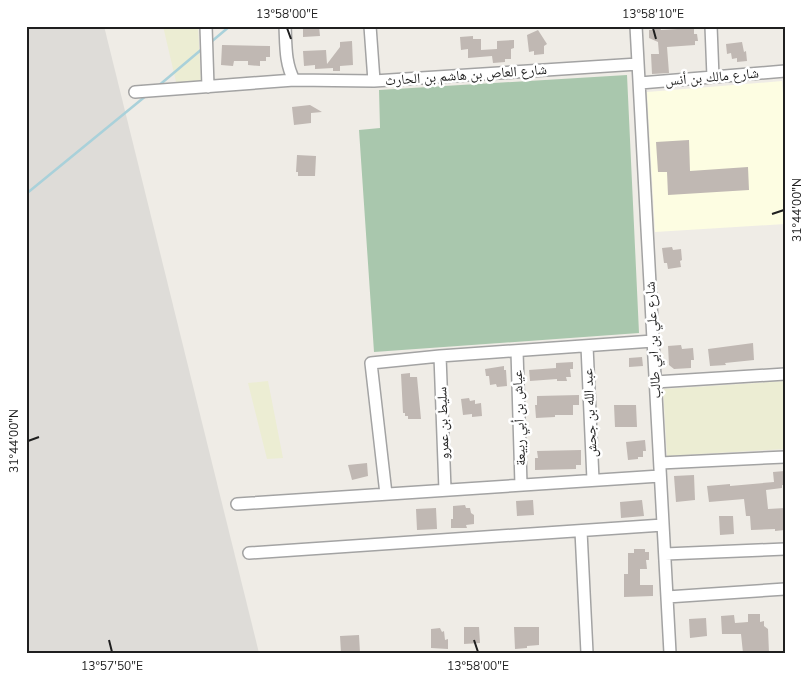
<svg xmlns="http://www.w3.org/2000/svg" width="811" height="679" font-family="'Nunito Sans','Noto Naskh Arabic',sans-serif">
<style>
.education{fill:#fdfde2}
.airport{fill:#dedcd8}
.farmland{fill:#ecedd3}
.cemetery{fill:#a9c7ad}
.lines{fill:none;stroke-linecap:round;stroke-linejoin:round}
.stream{stroke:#a9d1da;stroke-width:2.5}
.building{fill:#c0b8b3}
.street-casing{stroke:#a3a3a3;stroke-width:14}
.street{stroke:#fff;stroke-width:11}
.ticks{fill:none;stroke:#1f1f1f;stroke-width:2}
.labels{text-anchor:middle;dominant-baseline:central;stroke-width:5;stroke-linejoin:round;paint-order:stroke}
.street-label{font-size:14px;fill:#1f1f1f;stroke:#fff}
.neatline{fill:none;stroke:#1f1f1f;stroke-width:2}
.ticks-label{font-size:12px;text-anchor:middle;fill:#1f1f1f}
</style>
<rect width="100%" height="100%" fill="#efece6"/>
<path class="education" d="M782,81L785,120V224L655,232L647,92Z"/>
<path class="airport" d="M26,26H104L259,653H26Z"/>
<path class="farmland" d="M163,26H198L201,83L177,86Z
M268,381L283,458L267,459L248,383Z
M785,381V449L667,456L663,389Z"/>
<path class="cemetery" d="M627,75L639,333L374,352L359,130L380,128L379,90Z"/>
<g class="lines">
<path class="stream" d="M211,42L230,26
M157,87L202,49
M26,194L147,95"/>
</g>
<path class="building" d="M303,26H319L320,36L303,37Z
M655,26H659L661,30L694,28V34H697L698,41H695V45L667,47L669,73L652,74L651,54H659L658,42L649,38V30H655Z
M538,30L547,44L544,46V54L534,55V51L529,52L527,35Z
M473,36V39H481V50L497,49V41L514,40V48L511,49V59H505V62L493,63L492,56L468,58V49L461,50L460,37Z
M352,41L353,65L340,66V71H333V68L315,69V65L304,66L303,51L326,50L327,64L340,47V42Z
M742,42L744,52L746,51L747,61L737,62V58L732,59L731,53L727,54L726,44Z
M222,45L270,46V57H266V61H260V66L248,65V61H234L233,66L221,65Z
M310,105L322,112L311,113V123L294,125L292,107Z
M689,140L690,171L748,167L749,190L668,195L667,172H658L656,142Z
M297,155L316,156L315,176H298V172H296Z
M672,247L673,250L681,249L682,260L680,261L681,267L668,269L667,263H664L662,248Z
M753,343L754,360L725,363L726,365L710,366L708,349Z
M681,345L682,349L693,348L694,360H691V368L674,369L669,365L668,346Z
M642,357L643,366L629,367V358Z
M573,362V369H570L571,377H566L567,381H557V379L530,381L529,370L556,368V363Z
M504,366V370H506L507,386L497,387L496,384L490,385L489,376H486L485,369Z
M410,373V377H417L421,419H408V416H405V413H403L401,374Z
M579,395V405H573V415H555V417L536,418L535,405H537V396Z
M469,398L470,401L475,400V404L481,403L482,416L472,417V414L463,415L461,399Z
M614,405H636L637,427H615Z
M645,440L646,451H643V457H638V459L628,460L626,442Z
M581,450V465H576V469L535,470V458H538L537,451Z
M367,463L368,476L352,480L348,465Z
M785,471V485H782V488L766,490L768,509L785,508V530L775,531V529L751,530L750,516H746L744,499L709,502L707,486L730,484V486L774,482L773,472Z
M694,475L695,500L676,502L674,476Z
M533,500L534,515L517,516L516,501Z
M642,500L644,516L621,518L620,502Z
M465,505L466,508H470L471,513L474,515V524L466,525L467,528H451V519H453V506Z
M436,508L437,529L417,530L416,509Z
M719,516H733L734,534L720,535Z
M634,549H645V552H649V560H646L647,569H640V585H653V596L624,597V574H628V553H634Z
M748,614H760V622L764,621V626L768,629L769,653H743L741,634H722L721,616L734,615L735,623L748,622Z
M706,618L707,636L690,638L689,619Z
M464,627H479L480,643L464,644Z
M514,627H539V645L527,646V648L515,649Z
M440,628L442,632L444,631L445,640L448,639V649L431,648V629Z
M359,635L360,653H341L340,636Z"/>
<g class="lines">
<defs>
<path id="street" d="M206,26L208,87
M285,26C286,46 285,63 294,80
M370,26L374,81
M636,26L670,653
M711,26L713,77
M640,83L785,71
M135,92L294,80L374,81L638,64
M587,346L593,480
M517,351L521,485
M440,356L445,490
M655,382L785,374
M660,463L785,457
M386,494L371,363L440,356L653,341
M237,504L660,476
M581,531L587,653
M249,553L663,525
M665,554L785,549
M667,597L785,589"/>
</defs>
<use href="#street" class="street-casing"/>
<use href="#street" class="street"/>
</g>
<path class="ticks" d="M287,28L291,39M653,28L656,39M772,214L784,210M28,441L39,437M109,640L112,652M474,640L478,652"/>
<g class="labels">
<g class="street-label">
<text transform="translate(466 75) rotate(-4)">شارع العاص بن هاشم بن الحارث</text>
<text transform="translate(712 77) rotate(-5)">شارع مالك بن أنس</text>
<text transform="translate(653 340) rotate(-93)">شارع علي بن ابي طالب</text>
<text transform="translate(590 413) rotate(-93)">عبد الله بن جحش</text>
<text transform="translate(519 418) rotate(-92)">عياش بن أبي ربيعة</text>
<text transform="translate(443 423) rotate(-92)">سليط بن عمرو</text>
</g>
</g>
<rect width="811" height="679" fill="none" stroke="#ffffff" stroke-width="55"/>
<rect x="28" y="28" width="756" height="624" class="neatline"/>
<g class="ticks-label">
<text x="287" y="18">13°58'00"E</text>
<text x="653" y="18">13°58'10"E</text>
<text transform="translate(797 210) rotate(-90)" y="4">31°44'00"N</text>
<text transform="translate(14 441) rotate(-90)" y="4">31°44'00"N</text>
<text x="112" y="670">13°57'50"E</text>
<text x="478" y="670">13°58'00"E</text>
</g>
</svg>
